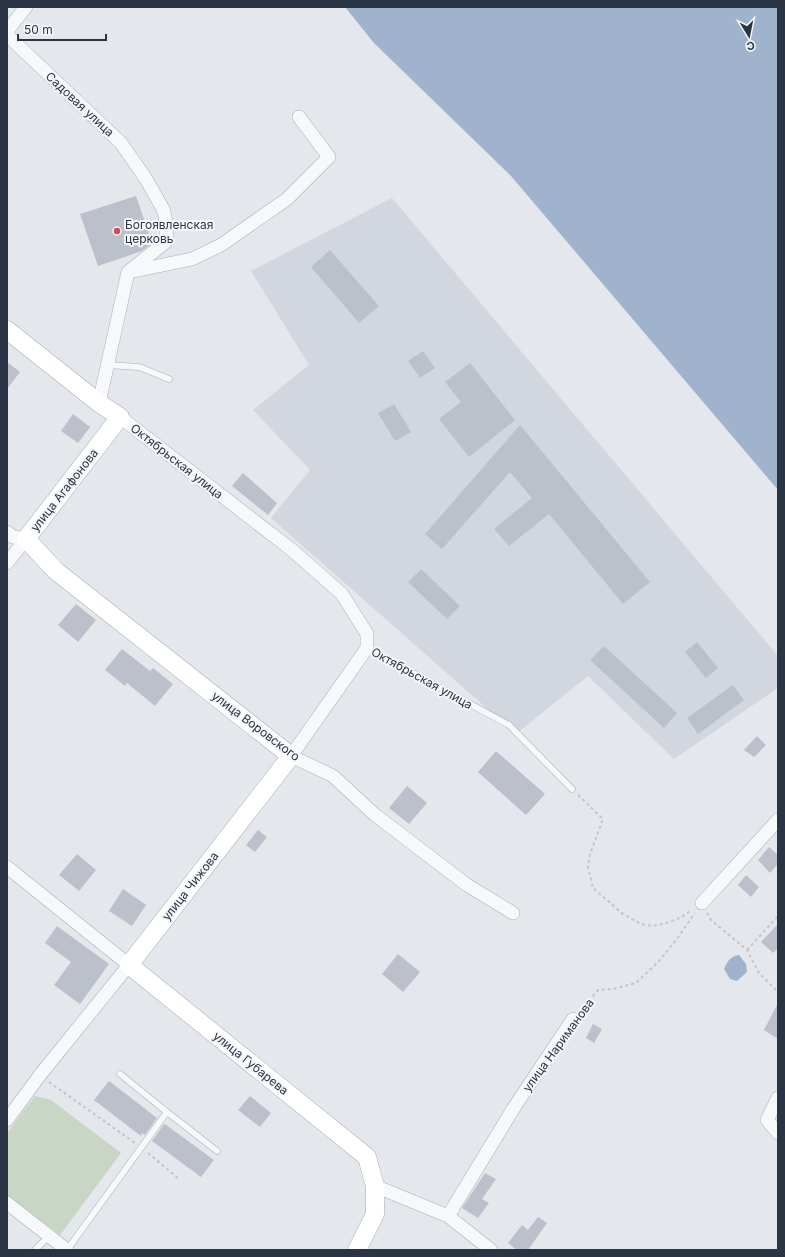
<svg xmlns="http://www.w3.org/2000/svg" width="785" height="1257" font-family="Inter,sans-serif">
<style>
.built{fill:#d2d6de}
.green{fill:#c9d6c5}
.water{fill:#9fb4cc}
.building{fill:#bbc0ca}
.lines{fill:none;stroke-linecap:round;stroke-linejoin:round}
.lane-casing{stroke:#a9aeb7;stroke-width:7}
.street-casing{stroke:#a9aeb7;stroke-width:14}
.secondary-casing{stroke:#a9aeb7;stroke-width:19}
.path{stroke:#c2c5cb;stroke-width:2;stroke-dasharray:3 3;stroke-linecap:butt}
.lane{stroke:#f7f8fa;stroke-width:6}
.street{stroke:#f7f8fa;stroke-width:13}
.secondary{stroke:#fff;stroke-width:18}
.poi-dot{fill:#d1495b;stroke:#f4f6f9;stroke-width:1.5}
.labels{text-anchor:middle;dominant-baseline:central;stroke-width:4;stroke-linejoin:round;paint-order:stroke}
.street-label{font-size:12px;fill:#2b3445;stroke:#f4f6f9}
.poi-label{font-size:12px;fill:#2b3445;stroke:#f4f6f9;text-anchor:start}
</style>
<rect width="100%" height="100%" fill="#e4e7ec"/>
<path class="built" d="M392,198L778,656V688L674,759L588,676L516,734L271,518L310,470L253,410L309,365L251,271Z"/>
<path class="green" d="M35,1096L51,1100L121,1153L60,1235L7,1195V1133Z"/>
<path class="water" d="M345,7H778V490L511,176L374,43Z
M739,955L746,964L747,972L737,981L730,979L724,969C728,961 729,957 739,955Z"/>
<path class="building" d="M136,196L152,243L142,251L98,266L80,214Z
M330,250L379,306L359,323L311,267Z
M423,351L435,368L420,378L408,361Z
M7,362L20,372L7,389Z
M470,363L515,420L469,457L439,419L461,402L445,382Z
M394,404L411,432L395,441L378,413Z
M73,414L90,427L78,443L61,431Z
M520,425L650,582L623,604L549,514L509,546L494,529L532,498L510,472L442,549L425,534Z
M243,473L277,503L268,515L232,486Z
M421,569L460,606L447,619L408,582Z
M76,604L96,620L78,642L58,625Z
M697,642L718,668L706,678L685,652Z
M604,646L677,713L664,728L590,660Z
M122,649L150,671L153,668L173,684L155,706L127,683L125,686L105,670Z
M733,685L744,700L698,734L687,718Z
M757,736L766,745L754,757L744,750Z
M496,751L545,794L526,815L478,772Z
M407,786L427,803L409,824L389,808Z
M258,830L267,837L255,852L246,845Z
M769,847L778,855V864L770,873L758,860Z
M77,854L96,870L79,891L59,875Z
M746,875L759,887L751,897L738,885Z
M123,889L146,905L132,926L109,911Z
M778,924V948L773,953L761,942Z
M57,926L109,964L80,1004L54,985L71,962L45,943Z
M398,954L420,972L403,992L382,974Z
M778,1003V1039L764,1030Z
M593,1024L602,1029L594,1043L586,1038Z
M109,1081L157,1118L145,1135L142,1133L141,1136L94,1100Z
M250,1096L271,1113L260,1127L238,1110Z
M164,1124H165L214,1160L201,1177L152,1141Z
M485,1173L496,1179L482,1199L489,1203L478,1218L462,1208Z
M538,1217L547,1223L528,1250H517L508,1243L522,1225L528,1230Z"/>
<g class="lines">
<defs>
<path id="lane" d="M107,365L139,367L169,379
M367,648L509,725L572,789
M120,1074L167,1112
M35,1250L49,1236
M67,1250L167,1112L217,1151"/>
<path id="street" d="M7,31L26,7
M7,35L121,143L146,179L163,209L166,221L167,241L128,272L99,403
M129,272L192,259L221,245L287,199L329,157L299,117
M120,417L292,550L342,594L367,634V648L291,756L333,776L374,814L467,885L513,913
M7,532L13,537L26,539L7,563
M7,867L129,965L40,1075L7,1120
M702,903L778,820
M778,1098L767,1120L778,1133
M375,1186L448,1216L491,1250
M7,1203L67,1250
M448,1216L515,1106L573,1019"/>
<path id="secondary" d="M7,330L99,403L120,417L26,539L56,571L291,756L129,965L367,1157L375,1186V1214L357,1250"/>
</defs>
<use href="#lane" class="lane-casing"/>
<use href="#street" class="street-casing"/>
<use href="#secondary" class="secondary-casing"/>
<path class="path" d="M578,795L603,819L590,854L588,867L593,888L623,914L641,924L653,926L666,923L680,918L692,910
M707,913L711,920L747,950L759,973L778,992
M747,950L778,916
M581,1010L598,990L613,989L636,983L659,961L676,940L695,913
M49,1082L135,1143
M148,1153L179,1179"/>
<use href="#lane" class="lane"/>
<use href="#street" class="street"/>
<use href="#secondary" class="secondary"/>
</g>
<circle class="poi-dot" cx="117" cy="231" r="4"/>
<g class="labels">
<g class="street-label">
<text transform="translate(80 104) rotate(43)">Садовая улица</text>
<text transform="translate(177 461) rotate(38)">Октябрьская улица</text>
<text transform="translate(64 490) rotate(-52)">улица Агафонова</text>
<text transform="translate(422 678) rotate(29)">Октябрьская улица</text>
<text transform="translate(256 726) rotate(37)">улица Воровского</text>
<text transform="translate(190 886) rotate(-52)">улица Чижова</text>
<text transform="translate(558 1045) rotate(-54)">улица Нариманова</text>
<text transform="translate(251 1063) rotate(39)">улица Губарева</text>
</g>
<g class="poi-label">
<text x="125" y="224">Богоявленская<tspan x="125" dy="14">церковь</tspan></text>
</g>
</g>
<rect width="785" height="1257" fill="none" stroke="#2b3445" stroke-width="16"/>
<g transform="translate(749 36) rotate(170)" stroke="#f4f6f9" stroke-width="3" paint-order="stroke">
<path d="M0-3L7 15L0 10L-7 15Z" fill="#2b3445"/>
<text y="-6" font-size="11" font-weight="bold" text-anchor="middle" fill="#2b3445">С</text>
</g>
<path d="M18 34v6h88v-6" fill="none" stroke="#2b3445" stroke-width="2"/>
<text x="24" y="34" font-size="12" fill="#2b3445" stroke="#f4f6f9" stroke-width="3" paint-order="stroke">50 m</text>
</svg>
